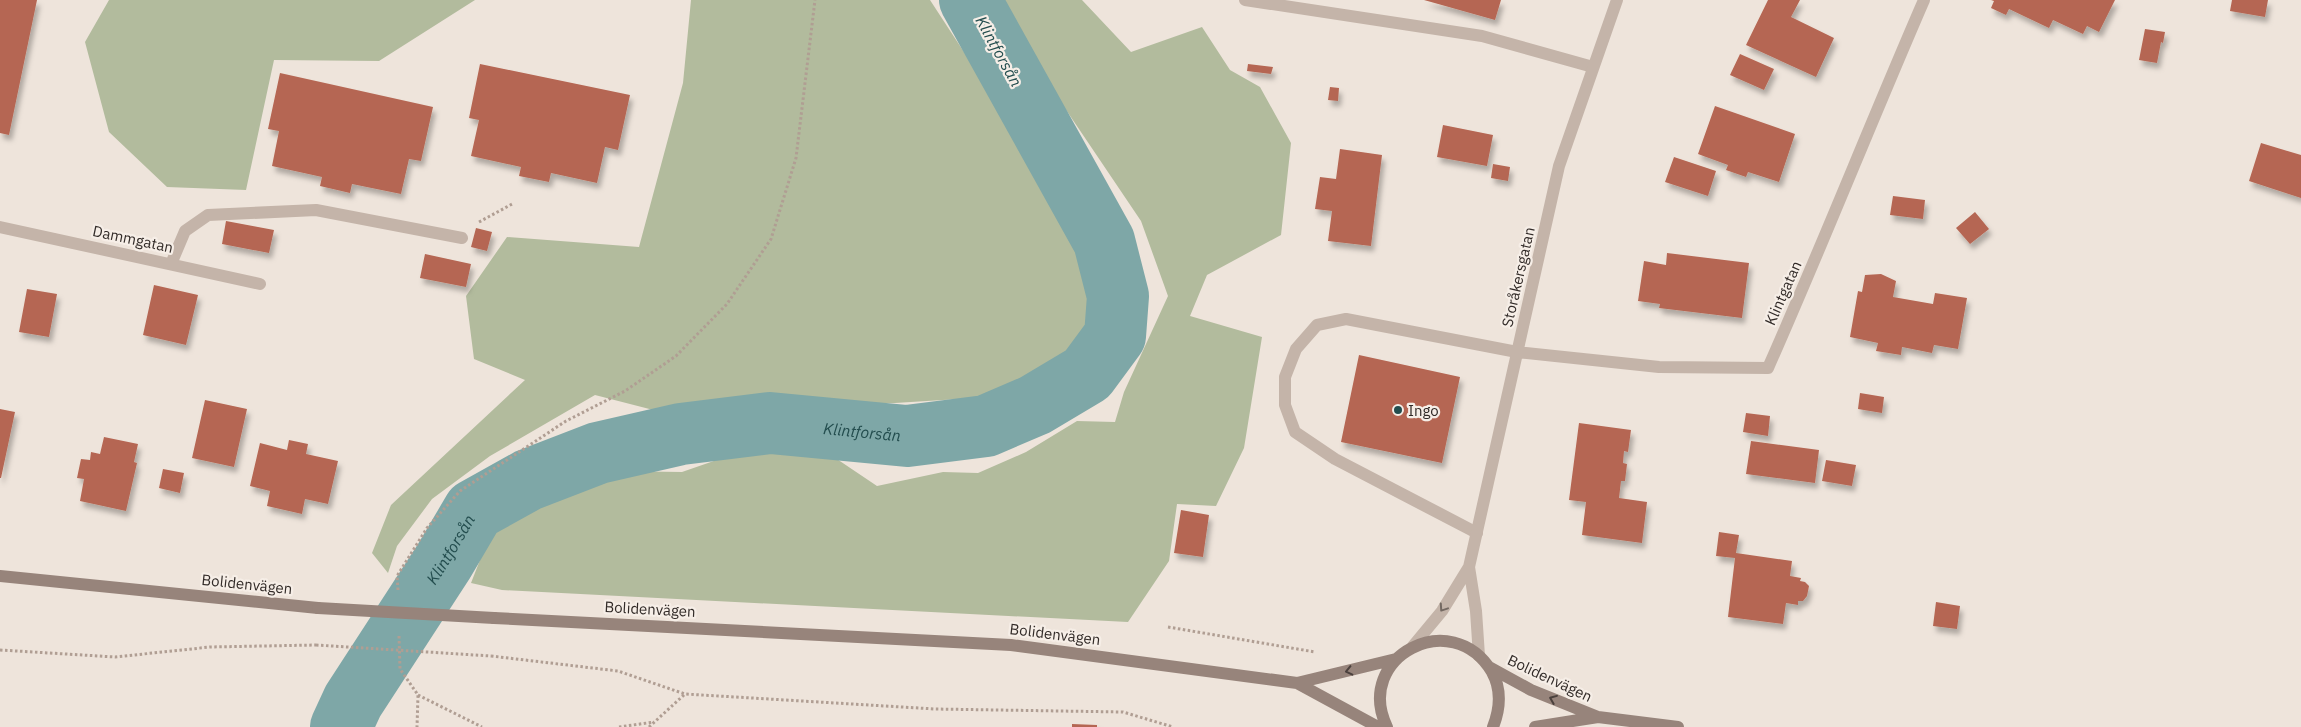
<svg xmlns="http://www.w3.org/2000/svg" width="2301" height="727" font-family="'IBM Plex Sans',sans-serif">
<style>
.green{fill:#b2bb9d}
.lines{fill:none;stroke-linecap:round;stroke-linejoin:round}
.river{stroke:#7ea7a7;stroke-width:62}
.building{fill:#b56652;filter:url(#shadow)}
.path{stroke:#b09e93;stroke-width:3;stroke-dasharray:2.5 2.5;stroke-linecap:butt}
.service{stroke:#c4b4a9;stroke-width:12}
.minor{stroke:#c4b4a9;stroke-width:12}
.secondary{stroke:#97847b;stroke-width:12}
.path-bridge{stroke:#b09e93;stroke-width:3;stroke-dasharray:2.5 2.5;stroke-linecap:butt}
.secondary-bridge{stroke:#97847b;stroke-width:12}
.oneway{stroke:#746962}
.oneway2{stroke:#4b413d}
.poi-dot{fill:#234d4e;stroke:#f6eee7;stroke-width:2}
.labels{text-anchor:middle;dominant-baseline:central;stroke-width:4.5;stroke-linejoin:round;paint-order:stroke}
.street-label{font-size:15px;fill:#322b28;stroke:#f6eee7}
.poi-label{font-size:15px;fill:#322b28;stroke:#f6eee7;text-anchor:start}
.water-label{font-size:16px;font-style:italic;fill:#234d4e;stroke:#f6eee7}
</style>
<defs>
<filter id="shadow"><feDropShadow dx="3" dy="5.5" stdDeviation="2.5" flood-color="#0004"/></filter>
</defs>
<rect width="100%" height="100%" fill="#eee4db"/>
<path class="green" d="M109,0H475L379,61L274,60L246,190L167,187L109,132L85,42Z
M691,0H930L977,72L1046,195L1095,278L1093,339L1049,376L975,398L895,403L750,404L665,413L595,395L490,456L432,499L397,546L388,573L372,553L391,505L525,380L474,359L466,296L507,237L639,247L683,83Z
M996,0H1082L1131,52L1202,27L1230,70L1260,87L1291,143L1281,235L1207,275L1190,316L1262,337L1244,448L1216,506L1177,504L1169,561L1128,622L502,590L471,583L489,537L537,502L564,498L613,471L682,472L760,445L819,447L877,486L943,472L978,473L1026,452L1077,421L1115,422L1124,392L1168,296L1141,221L1054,92Z"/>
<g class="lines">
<path class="river" id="s1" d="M341,727L353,701L444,561L474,510L528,480L598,453L681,434L770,423L907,436L986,426L1035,405L1087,374L1115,336L1118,296L1104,241L970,0"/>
</g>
<path class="building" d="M0,0H37L9,135L0,133Z
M1424,0H1501L1495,20Z
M1768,0H1800L1791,17L1834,38L1816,77L1746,45Z
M1991,0H2115L2099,32L2087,26L2083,34L2053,20L2049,28L2009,9L2006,15L1991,8L1994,1Z
M2232,0H2268L2265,17L2230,11Z
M2145,29L2165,32L2163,43L2161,42L2157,63L2139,60Z
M1740,54L1774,69L1764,90L1730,75Z
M480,64L630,95L618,150L605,147L597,183L551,173L549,182L519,176L521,167L471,156L479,120L469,118Z
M1248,64L1273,67L1271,74L1247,71Z
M280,73L433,107L421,161L409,159L401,194L352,184L350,193L320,186L322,177L272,166L279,131L268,129Z
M1330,87L1339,88L1338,101L1328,100Z
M1715,106L1795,134L1779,182L1748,172L1746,177L1726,170L1728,165L1698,154Z
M1443,125L1493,135L1487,166L1437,157Z
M2261,143L2301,155V198L2249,181Z
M1340,149L1382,155L1371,246L1328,241L1332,211L1315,209L1320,177L1336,179Z
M1674,157L1716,171L1708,196L1665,182Z
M1493,164L1510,167L1508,181L1491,178Z
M1893,196L1925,200L1923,219L1890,215Z
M1975,212L1989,229L1970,244L1956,228Z
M226,221L274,230L269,253L222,244Z
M476,228L492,232L487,251L471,247Z
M1667,253L1749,263L1742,318L1659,308L1660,304L1638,301L1644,261L1666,265Z
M425,254L471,264L466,287L420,278Z
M1881,274L1896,281L1893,297L1933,304L1935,293L1967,298L1958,349L1934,345L1932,353L1902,347L1901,355L1876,351L1878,343L1850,337L1858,291L1862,292L1865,275Z
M154,285L198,295L186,345L143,335Z
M27,289L57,294L49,337L19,332Z
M1359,355L1460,377L1442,463L1341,442Z
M1860,393L1884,397L1882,413L1858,409Z
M205,400L247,409L234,467L192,458Z
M0,409L15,412L1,478H0Z
M1746,413L1770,416L1768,436L1743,432Z
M1579,423L1631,430L1628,452L1624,451L1623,463L1627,464L1625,481H1621L1619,498L1647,502L1642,543L1582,535L1586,502L1569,500Z
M104,437L138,444L134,462L137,463L126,511L80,501L84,479L77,478L81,459L90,460L91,452L100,454Z
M289,440L308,444L306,454L338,461L328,504L305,499L302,514L267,506L270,491L250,486L260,443L287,450Z
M1751,441L1819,450L1815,483L1746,474Z
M1826,460L1856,465L1852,486L1822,481Z
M163,469L184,473L180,493L159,488Z
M1181,510L1209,515L1203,557L1174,553Z
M1719,532L1739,535L1736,553L1792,561L1790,576L1801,578L1800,581L1805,582L1809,586L1807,596L1803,601H1798V605L1786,603L1783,624L1728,617L1735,558L1716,556Z
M1936,602L1960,606L1957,629L1933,626Z
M1072,724L1097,725V727H1072Z"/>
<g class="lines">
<path class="path" d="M479,222L514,203
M398,590L397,576L427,528L460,491L566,421L625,391L676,356L727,304L771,239L796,158L815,0
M1168,627L1315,652
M399,636L400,669L418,695L417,727
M0,650L115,657L210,647L316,645
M491,656L618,671L685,694L935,709L1123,712L1173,727
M418,695L482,727
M619,727L654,722
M649,727L685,694"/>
<path class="service" d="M1245,0L1482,36L1593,67
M171,264L185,231L208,215L316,210L462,238
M1477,533L1335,459L1295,432L1285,405V377L1296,349L1317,325L1346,319L1517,352"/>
<path class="minor" d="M0,227L260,284
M1517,352L1659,367L1768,368C1822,246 1871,122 1924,0
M1469,567L1476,611L1479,656
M1413,646L1442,611L1469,567L1559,166L1617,0"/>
<path class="secondary" d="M0,576L318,608
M494,618L1011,645L1297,683L1396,659
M1489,667L1531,690L1598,717L1678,727
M1297,683L1378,727
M1387,727C1353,657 1452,605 1492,672C1502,690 1500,709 1493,727
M1535,727L1598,717"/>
<path class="path-bridge" d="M316,645L491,656"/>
<path class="secondary-bridge" d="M318,608L494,618"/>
</g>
<defs><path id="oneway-chevron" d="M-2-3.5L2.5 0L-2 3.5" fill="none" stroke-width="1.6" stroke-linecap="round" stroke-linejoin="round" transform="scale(1.25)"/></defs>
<use class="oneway" href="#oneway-chevron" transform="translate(1443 608) rotate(124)"/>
<g class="oneway2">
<use href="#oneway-chevron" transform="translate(1349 671) rotate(167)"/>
<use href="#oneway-chevron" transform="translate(1553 699) rotate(-158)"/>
</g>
<circle class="poi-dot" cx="1398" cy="410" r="5"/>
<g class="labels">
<g class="street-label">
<text transform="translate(133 239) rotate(12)">Dammgatan</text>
<text transform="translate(1518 277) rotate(-77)">Storåkersgatan</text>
<text transform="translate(1783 293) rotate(-66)">Klintgatan</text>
<text transform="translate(247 584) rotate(6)">Bolidenvägen</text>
<text transform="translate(650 609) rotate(3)">Bolidenvägen</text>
<text transform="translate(1055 634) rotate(7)">Bolidenvägen</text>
<text transform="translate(1550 678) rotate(25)">Bolidenvägen</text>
</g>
<g class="poi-label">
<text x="1408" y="410">Ingo</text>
</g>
<g class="water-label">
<text transform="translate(999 51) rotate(61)">Klintforsån</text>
<text stroke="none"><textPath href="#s1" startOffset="659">Klintforsån</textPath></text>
<text stroke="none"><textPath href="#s1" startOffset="209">Klintforsån</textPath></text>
</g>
</g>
</svg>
